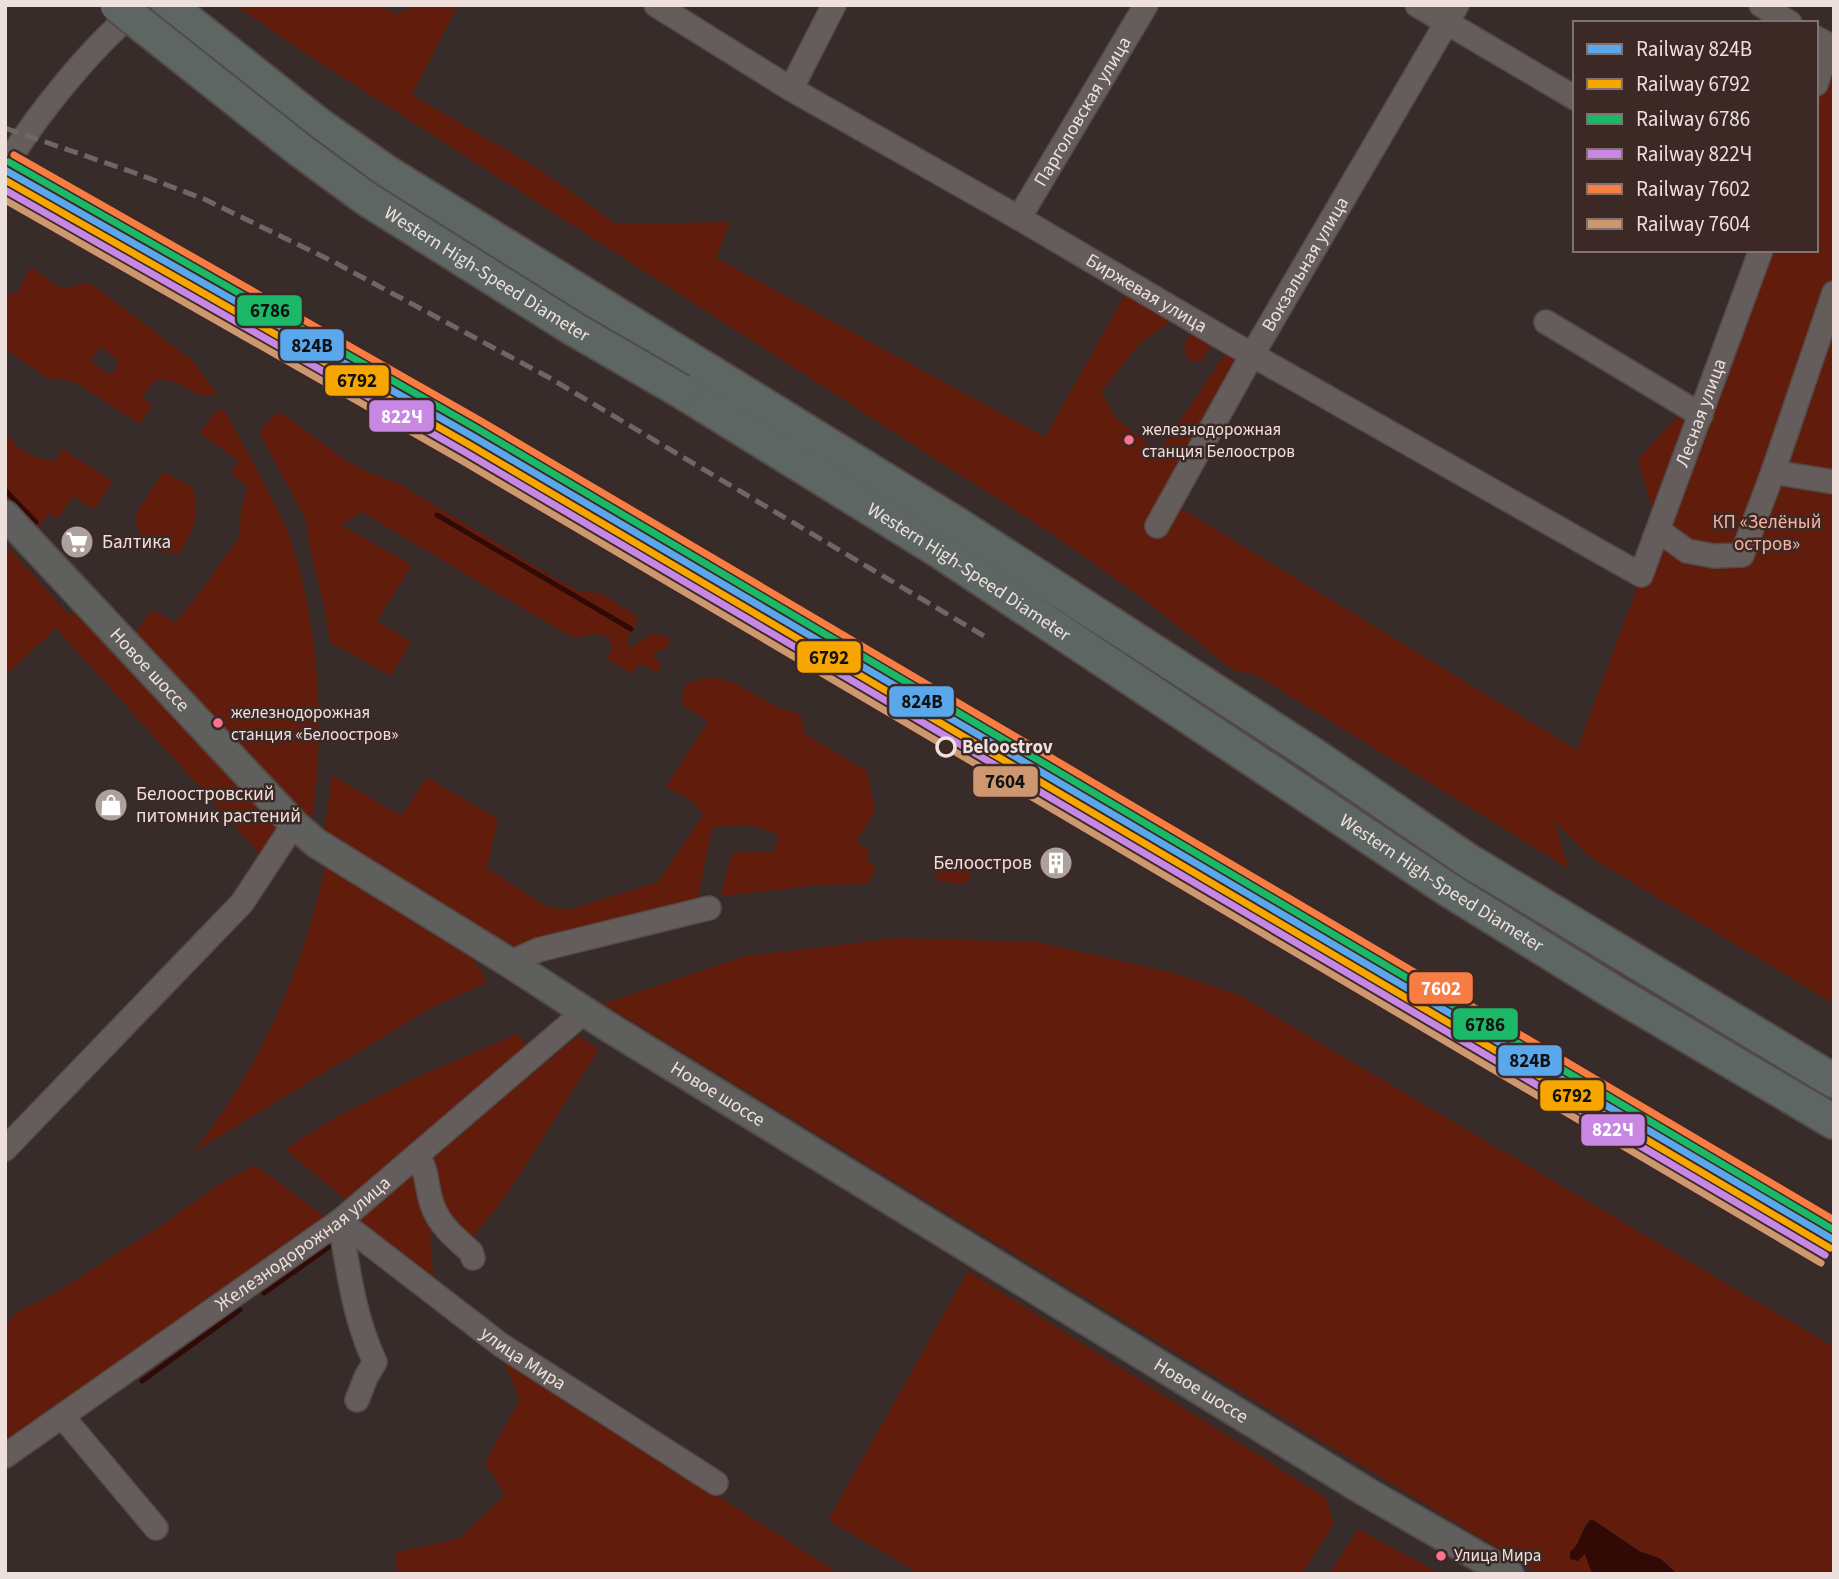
<svg xmlns="http://www.w3.org/2000/svg" width="1839" height="1579" font-family="'Source Sans 3',sans-serif">
<style>
.green{fill:#611c0c;fill-rule:evenodd}
.water{fill:#310a05}
.lines{fill:none;stroke-linecap:round;stroke-linejoin:round}
.stream{stroke:#310a05;stroke-width:5}
.minor-casing{stroke:#534a48;stroke-width:26}
.major-casing{stroke:#534a48;stroke-width:32}
.highway-casing{stroke:#534a48;stroke-width:37}
.minor{stroke:#655d5b;stroke-width:23}
.major{stroke:#5f605e;stroke-width:28}
.highway{stroke:#5d6663;stroke-width:33}
.rail{stroke:#6e6765;stroke-width:5;stroke-dasharray:14 7;stroke-linecap:butt}
.highway-bridge-casing{stroke:#534a48;stroke-width:37;stroke-linecap:butt}
.highway-bridge{stroke:#5d6663;stroke-width:33}
.rail-1-casing{stroke:#3c2925;stroke-width:12}
.rail-2-casing{stroke:#3c2925;stroke-width:12}
.rail-3-casing{stroke:#3c2925;stroke-width:12}
.rail-4-casing{stroke:#3c2925;stroke-width:12}
.rail-5-casing{stroke:#3c2925;stroke-width:12}
.rail-6-casing{stroke:#3c2925;stroke-width:12}
.rail-1{stroke:#5aa8eb;stroke-width:7}
.rail-2{stroke:#f7a600;stroke-width:7}
.rail-3{stroke:#1ab867;stroke-width:7}
.rail-4{stroke:#c787e3;stroke-width:7}
.rail-5{stroke:#f77d43;stroke-width:7}
.rail-6{stroke:#cd976f;stroke-width:7}
.bus-dot{fill:#fc738d;stroke:#3c2925;stroke-width:2.5}
.stop-dot{fill:#3c2925;stroke:#ede0dd;stroke-width:3.5}
.labels{text-anchor:middle;dominant-baseline:central;stroke-width:5;stroke-linejoin:round;paint-order:stroke}
.bus-label{font-size:17px;fill:#ede0dd;stroke:#3c2925;text-anchor:start}
.street-label{font-size:19px;fill:#ede0dd;stroke:#3c2925}
.park-label{font-size:19px;fill:#f9b2a0;stroke:#3c2925}
.poi-label{font-size:19px;fill:#ede0dd;stroke:#3c2925;text-anchor:start}
.stop-label{font-size:19px;font-weight:bold;fill:#ede0dd;stroke:#3c2925;text-anchor:start}
.line-badge{stroke:#3c2925;stroke-width:2.5}
.badge-label{font-size:19px;text-anchor:middle;font-weight:bold;fill:#fff}
.pale-badge-label{font-size:19px;text-anchor:middle;font-weight:bold;fill:#111}
</style>
<rect width="100%" height="100%" fill="#372c2a"/>
<path class="green" d="M235,5H378L397,14L415,5H458L412,95L539,169L616,224L730,222L716,258L1045,437L1131,284L1173,320L1138,345L1101,392L1117,419L1159,452L1226,352L1250,354L1171,502L1577,750L1658,530L1638,459L1716,374L1761,250H1816V84L1834,25V1004L1587,855L1551,818L1557,829L1569,869L1256,675L1233,670L1140,596L1052,534L299,49Z
M31,267L61,289L87,283L94,286L192,360L218,395C201,400 189,387 174,382C168,380 162,380 156,379L142,397L152,405L140,424L73,381L47,378L5,349V302L11,292L16,294ZM100,347L117,359L116,371L107,373L90,362Z
M1192,332L1212,345L1202,360L1193,362C1180,354 1184,343 1192,332Z
M218,408L224,410C240,438 255,466 270,495C275,506 282,517 287,529C320,622 326,729 311,826L132,636L153,609L175,623L203,588L239,537L241,509L248,486L231,474L238,461L200,433Z
M276,413L285,415L342,458L364,471L400,484L556,579L581,592L601,593L638,617C636,628 627,634 627,645L630,648L651,634L668,636L670,642L668,647L655,652L654,656L661,665L659,671H652L646,666L638,665L632,674L607,659L612,647L608,637L592,634L573,638L362,512L341,525L412,565L377,621L411,642L391,676L330,642L325,610L310,549L306,520L260,434L263,427Z
M5,430C20,453 28,456 55,461L63,449L113,482L93,510L74,496L57,519L49,513L35,531L5,498Z
M166,473L193,487C199,519 196,525 179,553C153,556 139,540 135,516L161,474Z
M5,543L69,615L74,611L285,835L268,863L56,628L5,676V652L8,644L5,637Z
M719,678L735,683L775,706L798,713L802,718L804,733L867,771L875,811L856,842L870,851L866,860L876,867L868,884L820,885L721,896L730,858L739,852L775,851L778,835L751,825L712,827L698,899L516,952L324,834L332,775L401,816L427,777L498,819L487,868L547,907L568,910L658,882L703,815L696,804L666,787L708,721L683,705L682,696L686,684L699,679Z
M951,860L967,865L970,875L968,881L961,884L939,881L935,875L937,866L942,861Z
M326,862L468,952L488,982L429,1009L192,1153C259,1071 305,966 326,862Z
M897,938L1037,942L1174,973L1239,995L1834,1347V1574H1677L1661,1559L1639,1551L1592,1519L1584,1525L1577,1547L1585,1553L1592,1574H1540L603,1004L745,956Z
M517,1034L529,1047L346,1200L285,1149L334,1118L417,1077Z
M578,1036L599,1049L514,1183L496,1209L473,1237L450,1218L430,1233L434,1284L356,1218Z
M255,1165L327,1218L5,1445V1326L16,1312L55,1293L159,1227L221,1183Z
M968,1271L1326,1498L1334,1524L1302,1574H920L828,1520Z
M502,1358L799,1548L840,1574H397L396,1552L460,1538L505,1495L485,1463L520,1399Z
M1358,1529L1441,1574H1329Z"/>
<path class="water" d="M1592,1519L1639,1551L1661,1559L1677,1574H1592L1585,1554L1578,1561L1570,1559V1552C1582,1543 1580,1528 1592,1519Z"/>
<g class="lines">
<path class="stream" d="M5,490L36,522
M437,515L631,629
M264,1293L329,1247
M142,1381L240,1310"/>
<defs>
<g id="minor">
<path id="s1" d="M656,5L791,89L1019,218L1226,340L1641,575L1761,250"/>
<path d="M1417,5L1575,98"/>
<path d="M1761,5L1790,23"/>
<path d="M1816,38L1829,45L1816,84"/>
<path d="M791,89L834,5"/>
<path d="M5,167C37,114 92,46 140,7"/>
<path id="s2" d="M1019,218L1146,5"/>
<path d="M1546,322L1701,415"/>
<path d="M1773,472L1834,482"/>
<path id="s3" d="M1157,526L1252,355L1457,5"/>
<path d="M1658,530L1687,551L1714,556L1742,555L1773,472L1834,293"/>
<path d="M510,963L538,950L709,908"/>
<path d="M5,1149L242,903L294,824"/>
<path d="M417,1155C428,1169 426,1188 432,1204C438,1224 456,1239 471,1252L473,1258"/>
<path id="s4" d="M340,1221L501,1345L716,1483"/>
<path d="M340,1221C348,1269 354,1318 375,1362L366,1377L357,1400"/>
<path d="M62,1416L156,1528"/>
<path id="s5" d="M5,1456L340,1221L584,1012"/>
</g>
<g id="major">
<path id="s6" d="M5,515L294,824L316,843L510,963L607,1026L1363,1490L1509,1574"/>
</g>
<g id="highway">
<path d="M168,5L319,125L386,172L958,525L1312,754L1467,860L1834,1081"/>
<path id="s7" d="M681,391L941,552L1449,890L1612,991L1834,1122"/>
</g>
</defs>
<use href="#minor" class="minor-casing"/>
<use href="#major" class="major-casing"/>
<use href="#highway" class="highway-casing"/>
<use href="#minor" class="minor"/>
<use href="#major" class="major"/>
<use href="#highway" class="highway"/>
<path class="rail" d="M5,128L135,173L204,199L332,261L548,377L984,636"/>
<defs>
<g id="highway-bridge">
<path id="s8" d="M117,5L300,150L367,199L574,329L681,391"/>
</g>
</defs>
<use href="#highway-bridge" class="highway-bridge-casing"/>
<use href="#highway-bridge" class="highway-bridge"/>
<defs>
<path id="rail-1" d="M5,170L472,436L1834,1240"/>
<path id="rail-2" d="M5,180L468,444L1830,1248"/>
<path id="rail-3" d="M9,162L476,428L1834,1230"/>
<path id="rail-4" d="M5,190L463,451L1825,1255"/>
<path id="rail-5" d="M14,155L481,421L1834,1220"/>
<path id="rail-6" d="M5,200L459,459L1821,1263"/>
</defs>
<use href="#rail-1" class="rail-1-casing"/>
<use href="#rail-2" class="rail-2-casing"/>
<use href="#rail-3" class="rail-3-casing"/>
<use href="#rail-4" class="rail-4-casing"/>
<use href="#rail-5" class="rail-5-casing"/>
<use href="#rail-6" class="rail-6-casing"/>
<use href="#rail-1" class="rail-1"/>
<use href="#rail-2" class="rail-2"/>
<use href="#rail-3" class="rail-3"/>
<use href="#rail-4" class="rail-4"/>
<use href="#rail-5" class="rail-5"/>
<use href="#rail-6" class="rail-6"/>
</g>
<defs>
<symbol id="supermarket-disc" viewBox="-11 -11 22 22"><circle r="9.5" fill="#ada19e" stroke="#3c2925"/><path d="M-6-5.5h2.5l.6 2H6L4.5 2H-2.5L-4.4-4H-6ZM-1.5 3.2a1.3 1.3 0 1 0 .1 0ZM3 3.2a1.3 1.3 0 1 0 .1 0Z" fill="#fff"/></symbol>
<symbol id="shop-disc" viewBox="-11 -11 22 22"><circle r="9.5" fill="#ada19e" stroke="#3c2925"/><path d="M-5-2.5h2.3a2.7 3.5 0 0 1 5.4 0H5L5.5 6h-11ZM-1.5-2.5h3a1.5 2.3 0 0 0-3 0Z" fill="#fff"/></symbol>
<symbol id="building-disc" viewBox="-11 -11 22 22"><circle r="9.5" fill="#ada19e" stroke="#3c2925"/><path d="M-4-6H4V6H1V3H-1V6H-4ZM-2.5-4.3h1.7v1.8h-1.7ZM.8-4.3h1.7v1.8H.8ZM-2.5-1h1.7V.8h-1.7ZM.8-1h1.7V.8H.8Z" fill="#fff"/></symbol>
</defs>
<g fill-rule="evenodd">
<use href="#supermarket-disc" x="58" y="523" width="38" height="38"/>
<use href="#shop-disc" x="92" y="786" width="38" height="38"/>
<use href="#building-disc" x="1037" y="844" width="38" height="38"/>
</g>
<g class="bus-dot">
<circle cx="1129" cy="440" r="6"/>
<circle cx="218" cy="723" r="6"/>
<circle cx="1441" cy="1556" r="6"/>
</g>
<circle class="stop-dot" cx="946" cy="747" r="9"/>
<g class="labels">
<g class="bus-label">
<text x="1142" y="430">железнодорожная<tspan x="1142" dy="22">станция Белоостров</tspan></text>
<text x="231" y="713">железнодорожная<tspan x="231" dy="22">станция «Белоостров»</tspan></text>
<text x="1454" y="1556">Улица Мира</text>
</g>
<g class="street-label">
<text stroke="none"><textPath href="#s2" startOffset="124">Парголовская улица</textPath></text>
<text stroke="none"><textPath href="#s3" startOffset="301">Вокзальная улица</textPath></text>
<text stroke="none"><textPath href="#s8" startOffset="458">Western High-Speed Diameter</textPath></text>
<text stroke="none"><textPath href="#s1" startOffset="569">Биржевая улица</textPath></text>
<text stroke="none"><textPath href="#s1" startOffset="1311">Лесная улица</textPath></text>
<text stroke="none"><textPath href="#s7" startOffset="340">Western High-Speed Diameter</textPath></text>
<text stroke="none"><textPath href="#s6" startOffset="212">Новое шоссе</textPath></text>
<text stroke="none"><textPath href="#s7" startOffset="906">Western High-Speed Diameter</textPath></text>
<text stroke="none"><textPath href="#s6" startOffset="926">Новое шоссе</textPath></text>
<text stroke="none"><textPath href="#s5" startOffset="366">Железнодорожная улица</textPath></text>
<text stroke="none"><textPath href="#s4" startOffset="229">улица Мира</textPath></text>
<text stroke="none"><textPath href="#s6" startOffset="1493">Новое шоссе</textPath></text>
</g>
<g class="park-label">
<text x="1767" y="522">КП «Зелёный<tspan x="1767" dy="22">остров»</tspan></text>
</g>
<g class="poi-label">
<text x="102" y="542">Балтика</text>
<text x="136" y="794">Белоостровский<tspan x="136" dy="22">питомник растений</tspan></text>
<text x="1032" y="863" text-anchor="end">Белоостров</text>
</g>
<g class="stop-label">
<text x="962" y="747">Beloostrov</text>
</g>
</g>
<g class="line-badge">
<rect x="236" y="294" width="67" height="33" rx="7" fill="#1ab867"/>
<rect x="279" y="328" width="66" height="34" rx="7" fill="#5aa8eb"/>
<rect x="324" y="364" width="66" height="33" rx="7" fill="#f7a600"/>
<rect x="368" y="399" width="67" height="34" rx="7" fill="#c787e3"/>
<rect x="796" y="640" width="66" height="34" rx="7" fill="#f7a600"/>
<rect x="888" y="685" width="67" height="33" rx="7" fill="#5aa8eb"/>
<rect x="972" y="765" width="67" height="33" rx="7" fill="#cd976f"/>
<rect x="1408" y="971" width="66" height="34" rx="7" fill="#f77d43"/>
<rect x="1452" y="1007" width="67" height="34" rx="7" fill="#1ab867"/>
<rect x="1497" y="1044" width="66" height="33" rx="7" fill="#5aa8eb"/>
<rect x="1539" y="1079" width="66" height="33" rx="7" fill="#f7a600"/>
<rect x="1580" y="1113" width="66" height="34" rx="7" fill="#c787e3"/>
</g>
<g class="badge-label">
<text x="402" y="423">822Ч</text>
<text x="1441" y="995">7602</text>
<text x="1613" y="1136">822Ч</text>
</g>
<g class="pale-badge-label">
<text x="270" y="317">6786</text>
<text x="312" y="352">824В</text>
<text x="357" y="387">6792</text>
<text x="829" y="664">6792</text>
<text x="922" y="708">824В</text>
<text x="1005" y="788">7604</text>
<text x="1485" y="1031">6786</text>
<text x="1530" y="1067">824В</text>
<text x="1572" y="1102">6792</text>
</g>
<rect width="1839" height="1579" fill="none" stroke="#ede0dd" stroke-width="14"/>
<rect x="1573" y="21" width="245" height="231" fill="#3c2925" stroke="#83726f" stroke-width="2"/>
<rect x="1587" y="44" width="35" height="10" fill="#5aa8eb" stroke="#83726f" stroke-width="2"/>
<text x="1636" y="56" font-size="21" fill="#ede0dd">Railway 824В</text>
<rect x="1587" y="79" width="35" height="10" fill="#f7a600" stroke="#83726f" stroke-width="2"/>
<text x="1636" y="91" font-size="21" fill="#ede0dd">Railway 6792</text>
<rect x="1587" y="114" width="35" height="10" fill="#1ab867" stroke="#83726f" stroke-width="2"/>
<text x="1636" y="126" font-size="21" fill="#ede0dd">Railway 6786</text>
<rect x="1587" y="149" width="35" height="10" fill="#c787e3" stroke="#83726f" stroke-width="2"/>
<text x="1636" y="161" font-size="21" fill="#ede0dd">Railway 822Ч</text>
<rect x="1587" y="184" width="35" height="10" fill="#f77d43" stroke="#83726f" stroke-width="2"/>
<text x="1636" y="196" font-size="21" fill="#ede0dd">Railway 7602</text>
<rect x="1587" y="219" width="35" height="10" fill="#cd976f" stroke="#83726f" stroke-width="2"/>
<text x="1636" y="231" font-size="21" fill="#ede0dd">Railway 7604</text>
</svg>
